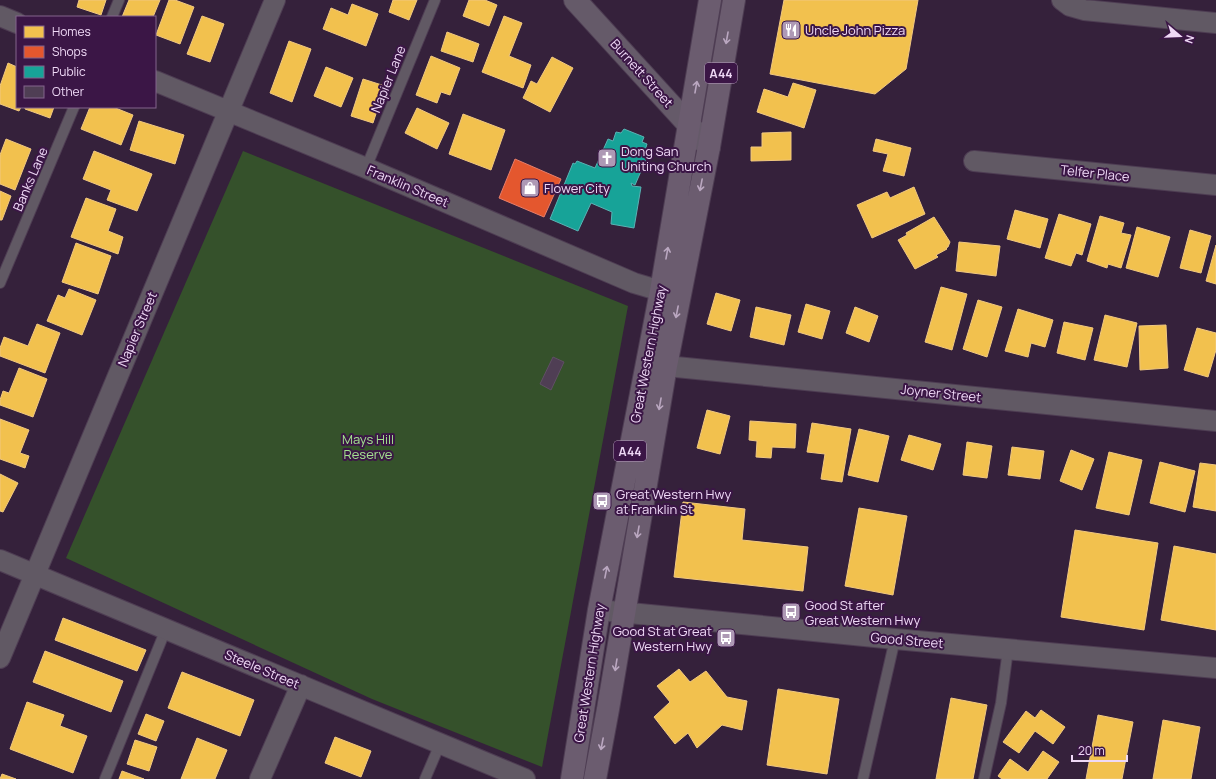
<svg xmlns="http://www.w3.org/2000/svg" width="1216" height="779" font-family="Manrope,sans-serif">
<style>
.green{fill:#35512b}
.homes{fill:#f2c14e;stroke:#f1c880}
.shops{fill:#e4572e;stroke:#e77e6a}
.public{fill:#17a398;stroke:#58b3b4}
.building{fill:#4f3e54;stroke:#604f65}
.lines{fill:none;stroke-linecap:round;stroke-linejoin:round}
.lane-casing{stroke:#4e3d53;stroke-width:12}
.street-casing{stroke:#4e3d53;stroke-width:22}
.secondary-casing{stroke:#4e3d53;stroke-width:24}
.highway-casing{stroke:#4e3d53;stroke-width:24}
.lane{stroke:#615964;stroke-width:10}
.street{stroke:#615964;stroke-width:20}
.secondary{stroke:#655a69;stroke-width:22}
.highway{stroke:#6b5c6f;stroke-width:22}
.oneway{stroke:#baa7c0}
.labels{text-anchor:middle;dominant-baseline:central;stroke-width:4;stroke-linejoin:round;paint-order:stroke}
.shield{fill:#3b1646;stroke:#b99ec1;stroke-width:1}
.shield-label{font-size:12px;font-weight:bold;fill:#efd9f6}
.poi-label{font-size:13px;fill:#efd9f6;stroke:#3b1646;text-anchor:start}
.street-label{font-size:13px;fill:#efd9f6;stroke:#3b1646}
.park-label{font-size:13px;fill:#a3e18f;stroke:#3b1646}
</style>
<rect width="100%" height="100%" fill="#35213b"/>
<path class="green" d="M243,151L628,306L542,767L372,699L66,558Z"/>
<path class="homes" d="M79,0H106L101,15L77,7Z
M129,0H160L153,17H122Z
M169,0H175L194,7L180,44L156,35Z
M393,0H417L409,20L389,12Z
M469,0H485L497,5L489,26L463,16Z
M784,0H918L906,69L875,94L770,74Z
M352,4L378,14L366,46L323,29L331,8L348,15Z
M202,16L224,24L210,62L187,54Z
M504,16L522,23L509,56L531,65L523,88L482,72Z
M447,32L479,44L473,62L441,51Z
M289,41L311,49L292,102L270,93Z
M431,56L460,68L450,95L441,92L437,103L416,95Z
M552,57L573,68L550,112L523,98L531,81L537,84Z
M8,63L17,67V107H21L19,111L0,104V86Z
M326,67L353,78L341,107L314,96Z
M363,79L385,86L373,123L351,116Z
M793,83L816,90L804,128L757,112L764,89L788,97Z
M25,107H54L50,118L25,109Z
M90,107H113L133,115L121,145L81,129Z
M417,108L449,123L437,149L405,133Z
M463,114L505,130L491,170L449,154Z
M139,121L184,135L175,164L130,150Z
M791,132V160L751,161V147H762V133Z
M6,139L31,149L15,190L0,184V155Z
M876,139L911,148L904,176L883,171L888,154L873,151Z
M94,151L152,174L137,211L107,200L111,190L83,179Z
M914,187L925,214L872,238L857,205L887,192L890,198Z
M0,191L11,196L2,220H0Z
M86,198L116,209L108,231L123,237L118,254L71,237Z
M1015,210L1048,219L1040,248L1007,239Z
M1059,214L1091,224L1082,255L1076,253L1071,266L1045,258Z
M1100,216L1124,223L1121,233L1131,235L1121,268L1108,264L1107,268L1087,261Z
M934,217L950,242L948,247L946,248L947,249L936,255L938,257L915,269L898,240L907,235L906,233Z
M1137,227L1170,237L1158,277L1126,268Z
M1190,230L1211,236L1201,273L1180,268Z
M959,242L1000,246L996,276L956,271Z
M76,243L111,256L98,294L62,282Z
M1216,245V284L1206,281Z
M941,287L967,294L952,350L925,342Z
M69,289L96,300L82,335L47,321L58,295L65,298Z
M716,293L740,300L731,331L707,324Z
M978,300L1002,307L987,357L963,349Z
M806,304L830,311L822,339L798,332Z
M756,307L791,315L784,345L750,337Z
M855,307L878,316L869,342L846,333Z
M1018,309L1053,320L1045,347L1031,343L1028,357L1005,351Z
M1105,315L1137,323L1127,367L1094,360Z
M1064,322L1093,328L1085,360L1057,353Z
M37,324L60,333L45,373L0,356V348L4,337L28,346Z
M1166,325L1168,368L1140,370L1139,326Z
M1197,328L1216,333V350L1208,377L1184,370Z
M19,368L47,379L33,417L0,405V400L3,391L9,393Z
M707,410L730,416L720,454L697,448Z
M0,419L29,430L20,453L29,456L25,468L0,459Z
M750,421L796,424L795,448L772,447L771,458L756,457L757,441L749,440Z
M812,423L851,429L842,482L821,479L825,454L807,452Z
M859,429L889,436L878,482L848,475Z
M909,435L941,444L933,470L901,460Z
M967,442L992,446L987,478L963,475Z
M1012,447L1044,451L1040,479L1008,475Z
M1071,450L1094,459L1082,490L1060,481Z
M1109,452L1142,460L1129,515L1096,508Z
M1160,462L1195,471L1185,512L1150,503Z
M1200,463L1216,465V511L1193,507Z
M0,474L18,483L3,512L0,511Z
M683,502L745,509L742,540L808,547L803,591L674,577Z
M859,508L907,516L893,595L845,586Z
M1075,530L1158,543L1144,630L1061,617Z
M1174,546L1216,554V630L1161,620Z
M63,618L146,650L137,671L55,640Z
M45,651L123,681L111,712L33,682Z
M679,669L690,682L706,671L727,697L747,701L742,730L722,725L697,748L688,733L675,744L654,717L670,702L657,686Z
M182,672L254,700L240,736L168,708Z
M778,689L839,699L827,774L767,765Z
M951,698L987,705L973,779H936Z
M27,702L64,715L60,726L87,736L73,773L10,749Z
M1041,710L1065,727L1053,744L1035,731L1019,753L1003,742L1026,711L1035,718Z
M146,714L164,721L156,741L138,734Z
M1098,715L1133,722L1122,779H1086Z
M1163,720L1200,727L1191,779H1153Z
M335,737L371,751L361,777L325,763Z
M197,738L227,750L215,779H181Z
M135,740L157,747L149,771L127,764Z
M1043,751L1059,762L1047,779H1002L998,776L1010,759L1028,772Z
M122,771L144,779H119Z
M2,774L16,779H0Z"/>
<path class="shops" d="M515,159L561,179L544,217L499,198Z"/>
<path class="public" d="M624,129L644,137L642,142L647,144L644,154L648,155L635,185L631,183L632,186L641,187L634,228L611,224L612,212L591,203L578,231L550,219L573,163L575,164L577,161L595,168L608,139L613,141L616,132L621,133Z"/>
<path class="building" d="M553,357L564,362L551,390L540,384Z"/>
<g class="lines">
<defs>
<path id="lane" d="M112,17L119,0
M366,168L435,0
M0,283L74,107
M105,779L166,629
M425,779L440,744
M863,779L895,639
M984,779L1001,703L1008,649"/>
<path id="street" d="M1062,0L1070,6L1084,10L1216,23
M0,16L17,23
M155,81L366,168L634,283L661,291
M974,161L1216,185
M666,366L1216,421
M0,560L525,779
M599,610L895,639L1216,668
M0,658L275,0
M260,779L301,685"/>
<path id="secondary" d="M575,0L709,147"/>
<path id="highway" d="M572,779L599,610L661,291L710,0
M595,779L608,709L666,366L709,147L734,0"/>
</defs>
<use href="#lane" class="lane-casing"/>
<use href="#street" class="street-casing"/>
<use href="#secondary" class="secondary-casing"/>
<use href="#highway" class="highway-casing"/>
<use href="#lane" class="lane"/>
<use href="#street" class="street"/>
<use href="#secondary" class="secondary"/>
<use href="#highway" class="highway"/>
</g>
<defs><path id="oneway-shaft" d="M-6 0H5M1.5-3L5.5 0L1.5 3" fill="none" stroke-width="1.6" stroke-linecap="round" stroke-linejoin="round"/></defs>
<g class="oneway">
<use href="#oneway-shaft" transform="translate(727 38) rotate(100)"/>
<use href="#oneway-shaft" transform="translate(696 87) rotate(-80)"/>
<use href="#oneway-shaft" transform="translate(701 185) rotate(101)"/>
<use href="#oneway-shaft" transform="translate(667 253) rotate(-80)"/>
<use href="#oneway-shaft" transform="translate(677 312) rotate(101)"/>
<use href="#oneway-shaft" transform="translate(660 404) rotate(100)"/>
<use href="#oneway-shaft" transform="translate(638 532) rotate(100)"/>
<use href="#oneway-shaft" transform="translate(606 572) rotate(-79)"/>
<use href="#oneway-shaft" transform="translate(616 665) rotate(99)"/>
<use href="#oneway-shaft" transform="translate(602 744) rotate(101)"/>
</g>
<defs>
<symbol id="restaurant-square" viewBox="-11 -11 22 22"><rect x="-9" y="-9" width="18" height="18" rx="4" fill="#ae99b5" stroke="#3b1646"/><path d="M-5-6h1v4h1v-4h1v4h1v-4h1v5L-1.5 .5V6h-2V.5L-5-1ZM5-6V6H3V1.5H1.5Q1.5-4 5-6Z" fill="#fff"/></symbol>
<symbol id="church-square" viewBox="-11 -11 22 22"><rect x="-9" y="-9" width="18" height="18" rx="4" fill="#ae99b5" stroke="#3b1646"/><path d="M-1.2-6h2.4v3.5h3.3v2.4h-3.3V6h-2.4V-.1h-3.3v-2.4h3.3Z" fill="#fff"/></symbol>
<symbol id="shop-square" viewBox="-11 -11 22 22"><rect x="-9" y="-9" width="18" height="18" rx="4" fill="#ae99b5" stroke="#3b1646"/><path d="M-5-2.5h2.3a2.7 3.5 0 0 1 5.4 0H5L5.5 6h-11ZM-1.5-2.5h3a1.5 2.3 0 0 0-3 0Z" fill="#fff"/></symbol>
<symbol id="bus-square" viewBox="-11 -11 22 22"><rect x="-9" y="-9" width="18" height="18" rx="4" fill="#ae99b5" stroke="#3b1646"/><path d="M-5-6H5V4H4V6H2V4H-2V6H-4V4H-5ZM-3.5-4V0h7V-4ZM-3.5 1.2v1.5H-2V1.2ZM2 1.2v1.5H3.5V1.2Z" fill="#fff"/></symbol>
</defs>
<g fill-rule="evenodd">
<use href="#restaurant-square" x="780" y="19" width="22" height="22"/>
<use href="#church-square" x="596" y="147" width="22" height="22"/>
<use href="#shop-square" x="519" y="177" width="22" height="22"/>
<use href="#bus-square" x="591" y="490" width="22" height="22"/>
<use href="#bus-square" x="780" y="601" width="22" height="22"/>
<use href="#bus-square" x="715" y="627" width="22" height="22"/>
</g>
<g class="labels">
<g class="shield">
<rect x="705" y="63" width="32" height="20" rx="3"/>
<rect x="614" y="441" width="32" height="20" rx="3"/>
</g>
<g class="shield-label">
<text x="721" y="73">A44</text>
<text x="630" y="451">A44</text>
</g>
<g class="poi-label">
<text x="805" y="30">Uncle John Pizza</text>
<text x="621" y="151">Dong San<tspan x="621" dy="15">Uniting Church</tspan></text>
<text x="544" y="188">Flower City</text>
<text x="616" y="494">Great Western Hwy<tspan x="616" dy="15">at Franklin St</tspan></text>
<text x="805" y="605">Good St after<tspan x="805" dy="15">Great Western Hwy</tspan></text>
<text x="712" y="631" text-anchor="end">Good St at Great<tspan x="712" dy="15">Western Hwy</tspan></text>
</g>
<g class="street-label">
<text transform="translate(642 73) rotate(48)">Burnett Street</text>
<text transform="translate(388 79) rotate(-68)">Napier Lane</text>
<text transform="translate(1095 173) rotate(6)">Telfer Place</text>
<text transform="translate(30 179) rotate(-67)">Banks Lane</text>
<text transform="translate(408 186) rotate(23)">Franklin Street</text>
<text transform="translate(137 329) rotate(-67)">Napier Street</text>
<text transform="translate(648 354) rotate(-79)">Great Western Highway</text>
<text transform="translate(941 393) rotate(6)">Joyner Street</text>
<text transform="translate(907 640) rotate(5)">Good Street</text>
<text transform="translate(262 669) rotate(23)">Steele Street</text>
<text transform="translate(589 673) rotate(-81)">Great Western Highway</text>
</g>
<g class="park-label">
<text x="368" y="439">Mays Hill<tspan x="368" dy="15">Reserve</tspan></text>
</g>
</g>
<rect x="16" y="16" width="140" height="92" fill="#3b1646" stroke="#83648c"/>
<rect x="24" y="26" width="20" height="12" fill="#f2c14e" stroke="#83648c"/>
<text x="52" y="36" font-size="12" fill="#efd9f6">Homes</text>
<rect x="24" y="46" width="20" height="12" fill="#e4572e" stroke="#83648c"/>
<text x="52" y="56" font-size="12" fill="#efd9f6">Shops</text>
<rect x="24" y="66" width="20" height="12" fill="#17a398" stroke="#83648c"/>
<text x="52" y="76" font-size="12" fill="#efd9f6">Public</text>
<rect x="24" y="86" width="20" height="12" fill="#4f3e54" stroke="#83648c"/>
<text x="52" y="96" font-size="12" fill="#efd9f6">Other</text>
<g transform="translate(1180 36) rotate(109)" stroke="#3b1646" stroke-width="3" paint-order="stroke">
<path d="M0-3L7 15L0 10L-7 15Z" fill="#efd9f6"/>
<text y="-6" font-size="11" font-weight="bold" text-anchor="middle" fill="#efd9f6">N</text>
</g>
<path d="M1072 755v6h55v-6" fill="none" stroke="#efd9f6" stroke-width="2"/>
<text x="1078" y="755" font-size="12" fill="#efd9f6" stroke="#3b1646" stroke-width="3" paint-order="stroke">20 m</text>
</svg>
